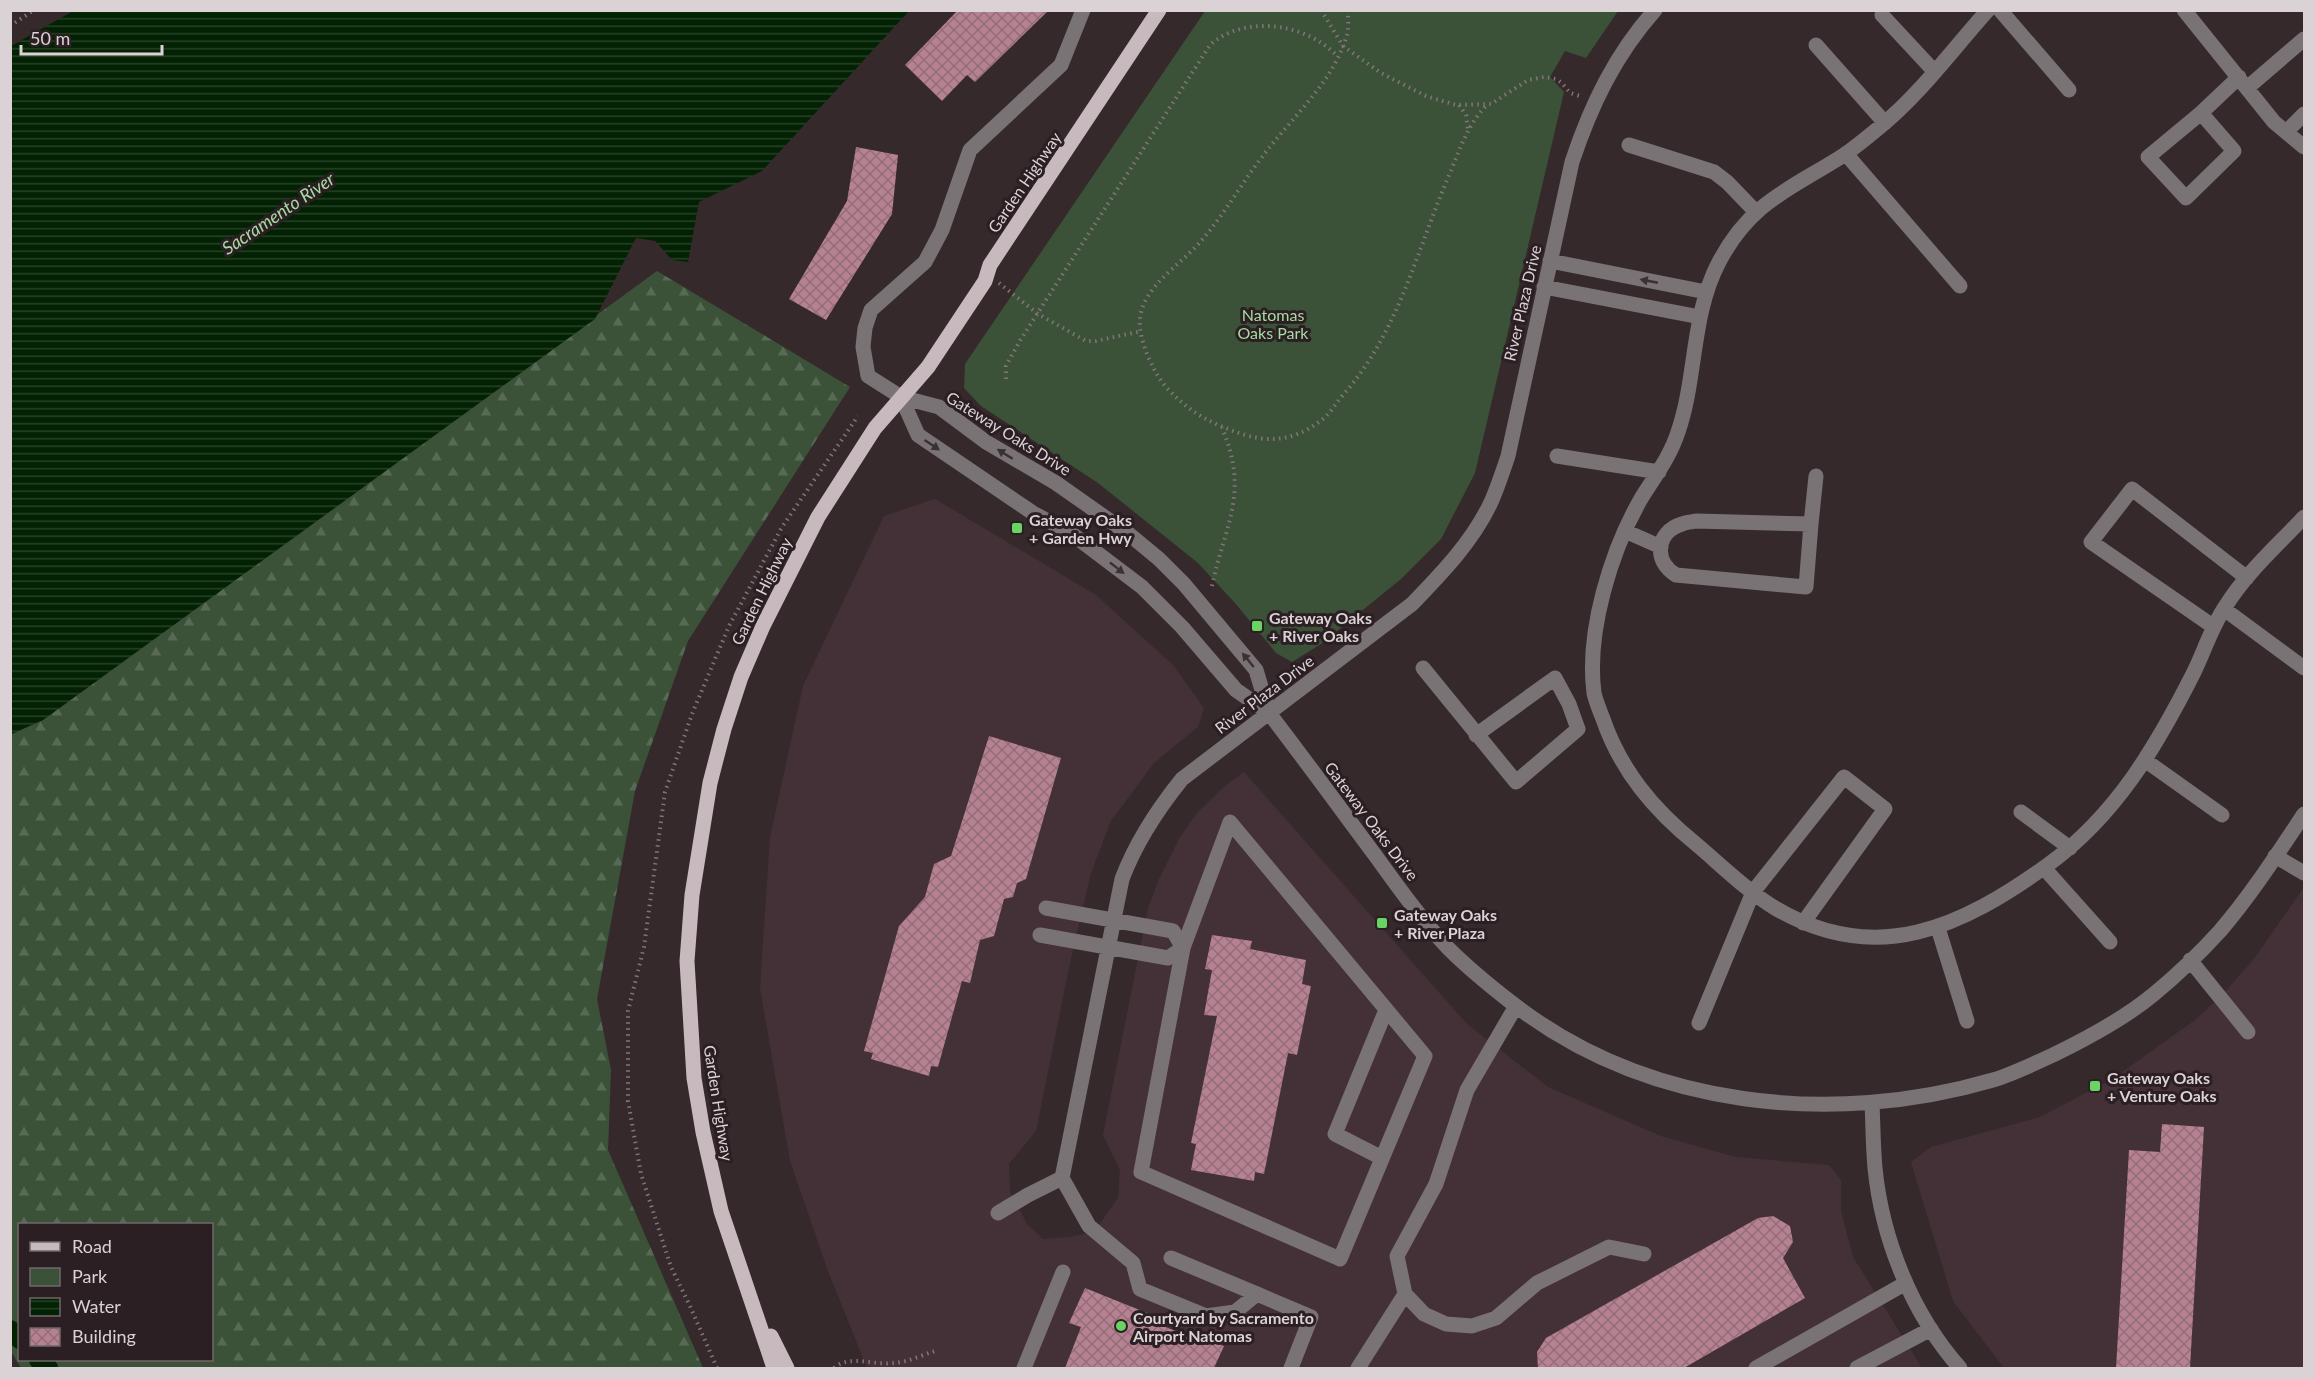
<svg xmlns="http://www.w3.org/2000/svg" width="2315" height="1379" font-family="Lato,sans-serif">
<style>
.built{fill:#443137}
.green{fill:#3b5239}
.forest{fill:url(#forest-firs);fill-rule:evenodd}
.water{fill:url(#water-rules)}
.lines{fill:none;stroke-linecap:round;stroke-linejoin:round}
.canal{stroke:#032203;stroke-width:20}
.building{fill:url(#building-cross-hatch)}
.path{stroke:#807679;stroke-width:4;stroke-dasharray:1.5 4.5;stroke-linecap:butt}
.minor{stroke:#797375;stroke-width:15}
.major{stroke:#c7b9bd;stroke-width:15}
.oneway{fill:#3b3033}
.poi-dot{fill:#69d464;stroke:#2b1f23;stroke-width:2}
.labels{text-anchor:middle;dominant-baseline:central;stroke-width:6;stroke-linejoin:round;paint-order:stroke}
.street-label{font-size:16px;fill:#dad2d4;stroke:#2b1f23}
.park-label{font-size:16px;fill:#a6dca1;stroke:#2b1f23}
.poi-label{font-size:16px;font-weight:bold;fill:#dad2d4;stroke:#2b1f23;text-anchor:start}
.water-label{font-size:18px;font-style:italic;fill:#a5dca1;stroke:#2b1f23}
</style>
<defs>
<pattern id="forest-firs" width="22" height="20" patternUnits="userSpaceOnUse" patternTransform="scale(1.5)"><rect width="22" height="20" fill="#3b5239"/><path d="M5 1l3.5 6h-7zM16 11l3.5 6h-7z" fill="#576a55"/></pattern>
<pattern id="water-rules" width="6" height="5" patternUnits="userSpaceOnUse" patternTransform="scale(1.5)"><rect width="6" height="5" fill="#032203"/><path d="M0 2.5h6" fill="none" stroke="#274127"/></pattern>
<pattern id="building-cross-hatch" width="8" height="8" patternUnits="userSpaceOnUse" patternTransform="scale(1.5)"><rect width="8" height="8" fill="#b68191"/><path d="M0 0l8 8M0 8l8-8" fill="none" stroke="#936d79"/></pattern>
</defs>
<rect width="100%" height="100%" fill="#35292c"/>
<path class="built" d="M935,499L1096,595L1173,665L1204,708L1198,727L1154,763L1111,821L1091,873L1070,963L1036,1131L1009,1164L1010,1192L1027,1224L1043,1239L1069,1237L1094,1232L1118,1198L1120,1170L1103,1135L1148,908L1159,879L1179,839L1196,814L1225,786L1244,772L1467,1024L1548,1087L1661,1136L1735,1157L1829,1165L1841,1180V1211L1853,1257L1922,1368H867L828,1271L790,1161L760,988L770,837L803,686L884,516Z
M2304,887V1368H2004L1953,1301L1911,1162L1931,1147L2040,1117L2114,1078L2195,1020L2223,994L2254,959Z"/>
<path class="green" d="M1205,11H1618L1586,58L1565,51L1550,77L1564,92L1475,473L1441,539L1401,579L1321,644L1292,662L1276,653L1235,603L1198,563L1098,483L981,406L964,388L965,364Z"/>
<path class="forest" d="M657,271L850,387L688,641L635,791L597,999L611,1070L608,1150L703,1368H21L10,1350V735L43,720ZM20,1224H212V1360H20Z"/>
<path class="water" d="M73,11V10L909,11L762,171L699,202L688,262L672,260L655,241L636,238L595,319L43,720L11,734V46Z"/>
<g class="lines">
<path class="canal" d="M10,1330L20,1339
M39,1360L48,1368"/>
</g>
<path class="building" d="M958,10H1049L975,82L967,75L942,101L905,65Z
M856,147L898,155L892,214L826,320L789,299L847,201Z
M989,736L1061,758L1026,879L1017,883L1013,897L1004,899L994,936L980,940L970,983L962,981L938,1067L931,1066L929,1076L871,1059L873,1053L864,1051L899,926L925,897L934,864L951,856Z
M1212,935L1252,941L1250,949L1306,960L1302,984L1311,986L1297,1055L1288,1053L1264,1174L1255,1172L1254,1181L1191,1170L1196,1144L1191,1143L1217,1016L1204,1015L1212,970L1205,969Z
M2162,1124L2204,1127L2190,1368H2116L2129,1150L2160,1152Z
M1773,1216L1790,1226L1793,1242L1783,1258L1805,1298L1684,1368H1538L1537,1352L1546,1338L1758,1218Z
M1085,1288L1152,1315L1150,1321L1191,1337L1193,1333L1224,1346L1214,1368H1065L1081,1327L1069,1323Z"/>
<g class="lines">
<path class="path" d="M1321,10L1343,46L1381,73L1426,96L1456,105L1491,104L1528,80L1544,77L1556,79L1562,83L1570,93L1583,97
M1348,10C1348,18 1349,28 1347,35C1333,83 1291,118 1262,157C1241,184 1224,215 1201,241C1182,264 1144,285 1140,318C1138,339 1153,372 1166,387C1190,413 1211,424 1245,435C1274,444 1300,438 1324,418C1331,412 1336,403 1343,395C1399,332 1417,249 1450,173C1460,149 1468,123 1488,104
M10,26L34,10
M1459,105L1466,115L1468,130
M999,283L1038,314L1086,341H1096L1142,331
M1006,379V366L1021,339L1210,45C1245,14 1307,23 1338,57
M1212,586C1225,524 1250,493 1222,428
M717,1368L689,1304L671,1267L641,1174L628,1101V1011L644,947L665,792L692,714L729,626L782,527L858,416
M834,1368C850,1354 875,1366 894,1363C908,1362 922,1355 935,1351"/>
<path class="minor" d="M1083,10L1061,65L970,150L942,230L925,262L871,310L865,328L863,347L868,376L901,397L939,407L986,442L1056,483L1130,535L1159,559L1184,584L1256,670L1269,713
M1988,10C1953,49 1921,93 1881,126C1869,136 1857,146 1844,155C1791,189 1751,201 1719,262C1691,315 1697,377 1678,432C1670,457 1655,476 1642,497C1611,550 1586,632 1594,693C1596,702 1600,711 1603,719C1621,771 1654,810 1696,844C1721,865 1747,891 1775,908C1876,968 1962,927 2049,864C2116,815 2156,747 2193,674C2204,652 2211,628 2225,607C2246,573 2278,545 2304,517
M2000,10L2069,90
M2184,10L2274,122L2304,147
M1882,15L1934,71
M1816,45L1885,123
M2247,88L2304,39
M2201,113L2234,151L2186,198L2148,157Z
M2201,113L2239,77
M2286,132L2304,114
M1629,145L1714,172L1727,182L1756,212
M1846,154L1960,286
M1550,261L1706,292
M1544,287L1700,317
M901,397L918,435L1033,513L1072,534L1142,587L1182,627L1236,690L1269,713C1305,760 1340,808 1375,855C1398,887 1421,919 1448,948C1468,968 1490,986 1512,1003C1647,1108 1832,1127 1993,1080C2013,1074 2033,1064 2053,1055C2088,1038 2124,1019 2154,994C2177,975 2200,953 2220,931C2251,895 2278,853 2304,814
M1557,456L1659,472
M1696,521L1811,524L1806,587L1676,575C1653,561 1656,532 1682,524C1686,522 1692,522 1696,521Z
M1811,524L1816,476
M1625,531L1661,547
M2224,609L2304,668
M2214,627L2091,542L2132,489L2247,578
M1423,668L1516,782L1578,729L1569,704L1555,678L1476,735
M2146,761L2222,815
M2021,812L2070,848
M1230,822L1425,1056L1340,1259L1141,1172L1183,948Z
M2275,856L2304,873
M2044,868L2110,942
M1938,928L1967,1021
M1040,935L1168,958L1183,948L1173,931L1046,908
M2190,960L2248,1032
M1699,1023L1753,892L1844,777L1885,809L1803,923
M1872,1103C1873,1124 1873,1146 1875,1168C1882,1239 1912,1314 1960,1368
M1382,1158L1335,1134L1386,1010
M1062,1178L1122,879C1136,842 1157,810 1182,779L1412,604C1442,573 1474,540 1492,500C1498,486 1503,471 1508,456L1572,162C1591,105 1615,55 1655,10
M1062,1178L1089,1226L1133,1263L1140,1289L1206,1316L1235,1312L1257,1294L1311,1317L1291,1368
M998,1213L1028,1195L1062,1178
M1171,1258L1257,1294
M1405,1294L1397,1256L1436,1184L1467,1090L1516,1006
M1024,1368L1063,1272
M1358,1368L1405,1294L1424,1314L1446,1324L1472,1326L1496,1318L1537,1283L1609,1247L1644,1254
M1756,1368L1906,1283
M1857,1368L1931,1329"/>
<path class="major" d="M771,1336L787,1368
M774,1368L721,1211L703,1132L694,1078L687,961L692,895L710,783L724,729L741,677L763,626L818,517L875,428L928,367L985,281L990,265L1159,10"/>
</g>
<defs><path id="oneway-solid" d="M-6-.8H1V-3.2L6.5 0L1 3.2V.8H-6Z" transform="scale(1.5)"/></defs>
<g class="oneway">
<use href="#oneway-solid" transform="translate(1649 281) rotate(-169)"/>
<use href="#oneway-solid" transform="translate(932 445) rotate(34)"/>
<use href="#oneway-solid" transform="translate(1005 454) rotate(-148)"/>
<use href="#oneway-solid" transform="translate(1117 568) rotate(38)"/>
<use href="#oneway-solid" transform="translate(1248 660) rotate(-129)"/>
</g>
<g class="poi-dot">
<rect x="1011" y="522" width="12" height="12" rx="3"/>
<rect x="1251" y="620" width="12" height="12" rx="3"/>
<rect x="1376" y="917" width="12" height="12" rx="3"/>
<rect x="2089" y="1080" width="12" height="12" rx="3"/>
<circle cx="1121" cy="1326" r="6"/>
</g>
<g class="labels">
<g class="street-label">
<text transform="translate(1024 182) rotate(-56)">Garden Highway</text>
<text transform="translate(1522 303) rotate(-77)">River Plaza Drive</text>
<text transform="translate(1009 433) rotate(32)">Gateway Oaks Drive</text>
<text transform="translate(761 591) rotate(-64)">Garden Highway</text>
<text transform="translate(1264 694) rotate(-37)">River Plaza Drive</text>
<text transform="translate(1372 821) rotate(53)">Gateway Oaks Drive</text>
<text transform="translate(719 1103) rotate(81)">Garden Highway</text>
</g>
<g class="park-label">
<text x="1273" y="314">Natomas<tspan x="1273" dy="18">Oaks Park</tspan></text>
</g>
<g class="poi-label">
<text x="1029" y="519">Gateway Oaks<tspan x="1029" dy="18">+ Garden Hwy</tspan></text>
<text x="1269" y="617">Gateway Oaks<tspan x="1269" dy="18">+ River Oaks</tspan></text>
<text x="1394" y="914">Gateway Oaks<tspan x="1394" dy="18">+ River Plaza</tspan></text>
<text x="2107" y="1077">Gateway Oaks<tspan x="2107" dy="18">+ Venture Oaks</tspan></text>
<text x="1133" y="1317">Courtyard by Sacramento<tspan x="1133" dy="18">Airport Natomas</tspan></text>
</g>
<g class="water-label">
<text transform="translate(278 213) rotate(-34)">Sacramento River</text>
</g>
</g>
<rect width="2315" height="1379" fill="none" stroke="#dad2d4" stroke-width="24"/>
<rect x="18" y="1223" width="195" height="138" fill="#2b1f23" stroke="#71676a" stroke-width="1.5"/>
<rect x="30" y="1242" width="30" height="9" fill="#c7b9bd" stroke="#71676a" stroke-width="1.5"/>
<text x="72" y="1253" font-size="18" fill="#dad2d4">Road</text>
<rect x="30" y="1268" width="30" height="18" fill="#3b5239" stroke="#71676a" stroke-width="1.5"/>
<text x="72" y="1283" font-size="18" fill="#dad2d4">Park</text>
<rect x="30" y="1298" width="30" height="18" fill="url(#water-rules)" stroke="#71676a" stroke-width="1.5"/>
<text x="72" y="1313" font-size="18" fill="#dad2d4">Water</text>
<rect x="30" y="1328" width="30" height="18" fill="url(#building-cross-hatch)" stroke="#71676a" stroke-width="1.5"/>
<text x="72" y="1343" font-size="18" fill="#dad2d4">Building</text>
<path d="M21 45v9h141v-9" fill="none" stroke="#dad2d4" stroke-width="3"/>
<text x="30" y="45" font-size="18" fill="#dad2d4" stroke="#2b1f23" stroke-width="4.5" paint-order="stroke">50 m</text>
</svg>
